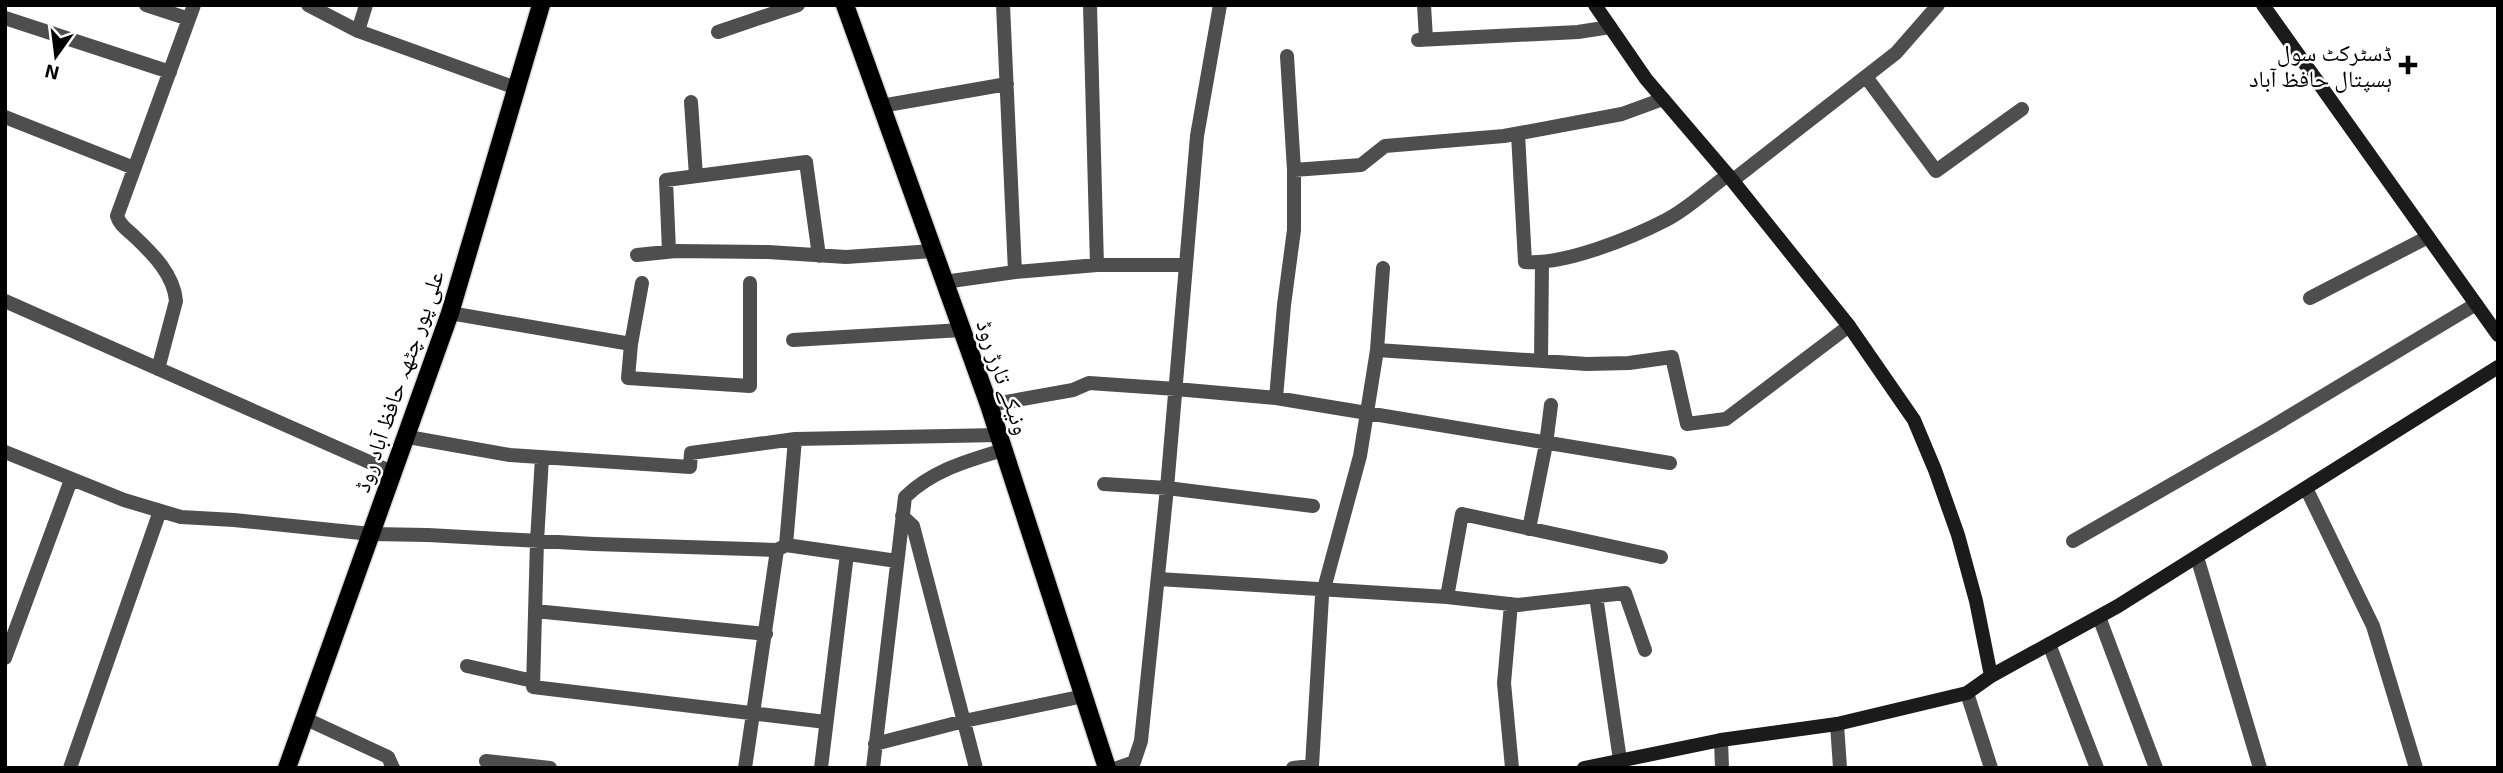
<svg xmlns="http://www.w3.org/2000/svg" width="2503" height="773" font-family="'Exo 2','Noto Naskh Arabic',sans-serif">
<style>
.lines{fill:none;stroke-linecap:round;stroke-linejoin:round}
.primary-casing{stroke:#dbdbdb;stroke-width:21}
.street{stroke:#4e4e4e;stroke-width:14}
.secondary{stroke:#1b1b1b;stroke-width:14}
.primary{stroke:#000;stroke-width:18}
.poi-dot{fill:#000;stroke:#fff;stroke-width:2.5}
.labels{text-anchor:middle;dominant-baseline:central;stroke-width:5;stroke-linejoin:round;paint-order:stroke}
.poi-label{font-size:23px;fill:#000;stroke:#fff;text-anchor:end}
.street-label{font-size:23px;fill:#000;stroke:#fff}
</style>
<rect width="100%" height="100%" fill="#fff"/>
<g class="lines">
<defs>
<path id="primary" d="M845,5L989,405L1107,768
M287,768L450,313L541,5"/>
</defs>
<use href="#primary" class="primary-casing"/>
<path class="street" d="M146,5L189,19
M308,5L358,31L516,88
M1003,5L1015,272
M1090,5L1097,265
M1424,5L1426,39
M5,18L170,72
M358,31L366,5
M718,32L798,5
M1418,40L1578,32L1610,27
M1866,77L1936,171L2022,109
M691,102L696,176
M881,106L1007,84
M5,117L134,168
M1518,134L1525,262C1565,265 1631,238 1666,220C1688,209 1708,189 1728,175
M1294,170L1361,165L1385,146L1504,136L1622,114L1663,99
M1733,180L1896,53L1938,5
M669,251L666,180L806,162L819,256
M637,255L676,251L768,252L846,257L933,251
M944,282L1015,272L1097,265H1186
M642,283L631,344L628,378L750,386V283
M2310,298L2428,237
M5,301L394,473
M450,313L631,344
M793,340L962,330
M1377,350L1587,364L1629,363L1672,357L1687,424L1726,419L1849,326
M1541,361L1542,263
M158,369L176,301C174,275 153,254 135,237C127,229 120,226 117,216L194,5
M1276,398L1284,305L1294,230V170L1287,56
M989,405L1073,390L1089,383L1176,389L1276,398L1670,463
M408,437L510,455L690,467L691,453L795,439L999,435
M5,452L124,500L181,517L234,520L371,534L428,535L594,544L777,550L745,768
M542,457L537,541L533,687L826,722
M1104,484L1167,488L1313,506
M2306,488L2373,626L2416,768
M902,516L913,526L976,768
M1529,529L1546,444L1551,405
M2073,541L2268,429L2476,304
M786,545L795,439
M777,550L786,545L897,561
M2197,557L2260,768
M1158,579L1447,597L1518,605L1625,593L1645,650
M1596,596L1620,760
M1447,597L1462,514L1661,557
M1511,604L1504,683L1512,768
M535,611L766,634
M2099,617L2156,768
M2049,644L2097,768
M5,658L71,480
M467,666L533,681
M1967,693L1991,768
M304,718L388,757L393,768
M1837,724L1840,768
M1721,740L1722,768
M875,744L964,721L1084,696
M486,761L550,768
M70,768L160,511
M821,768L847,554
M873,768L905,497C933,470 967,461 1003,450
M1117,768L1134,762L1141,741L1167,488L1197,136L1220,5
M1293,768L1312,766L1322,596L1360,456L1377,350L1383,268"/>
<path class="secondary" d="M1595,5L1646,79L1728,175L1849,326L1914,420L1935,470L1958,535L1976,601L1991,676
M2263,5L2498,335
M1584,768L1721,740L1837,724L1967,693L1991,676L2118,606L2498,367"/>
<use href="#primary" class="primary"/>
</g>
<path class="poi-dot" d="M2404.5 54.5h7v7h7v7h-7v7h-7v-7h-7v-7h7z"/>
<g class="labels">
<g class="poi-label">
<text x="2392" y="52">ڈسٹرکٹ سول<tspan x="2392" dy="26">ہسپتال حافظ آباد</tspan></text>
</g>
<g class="street-label">
<text transform="translate(1004 377) rotate(71)">ونیکے تارڑ روڈ</text>
<text transform="translate(398 381) rotate(-71)">علی پور چٹھہ حافظ آباد روڈ</text>
</g>
</g>
<rect width="2503" height="773" fill="none" stroke="#000000" stroke-width="14"/>
<g transform="translate(56 56) rotate(194)" stroke="#ffffff" stroke-width="5" paint-order="stroke">
<path d="M0-5L12 26L0 18L-12 26Z" fill="#000000"/>
<text y="-10" font-size="19" font-weight="bold" text-anchor="middle" fill="#000000">N</text>
</g>
</svg>
